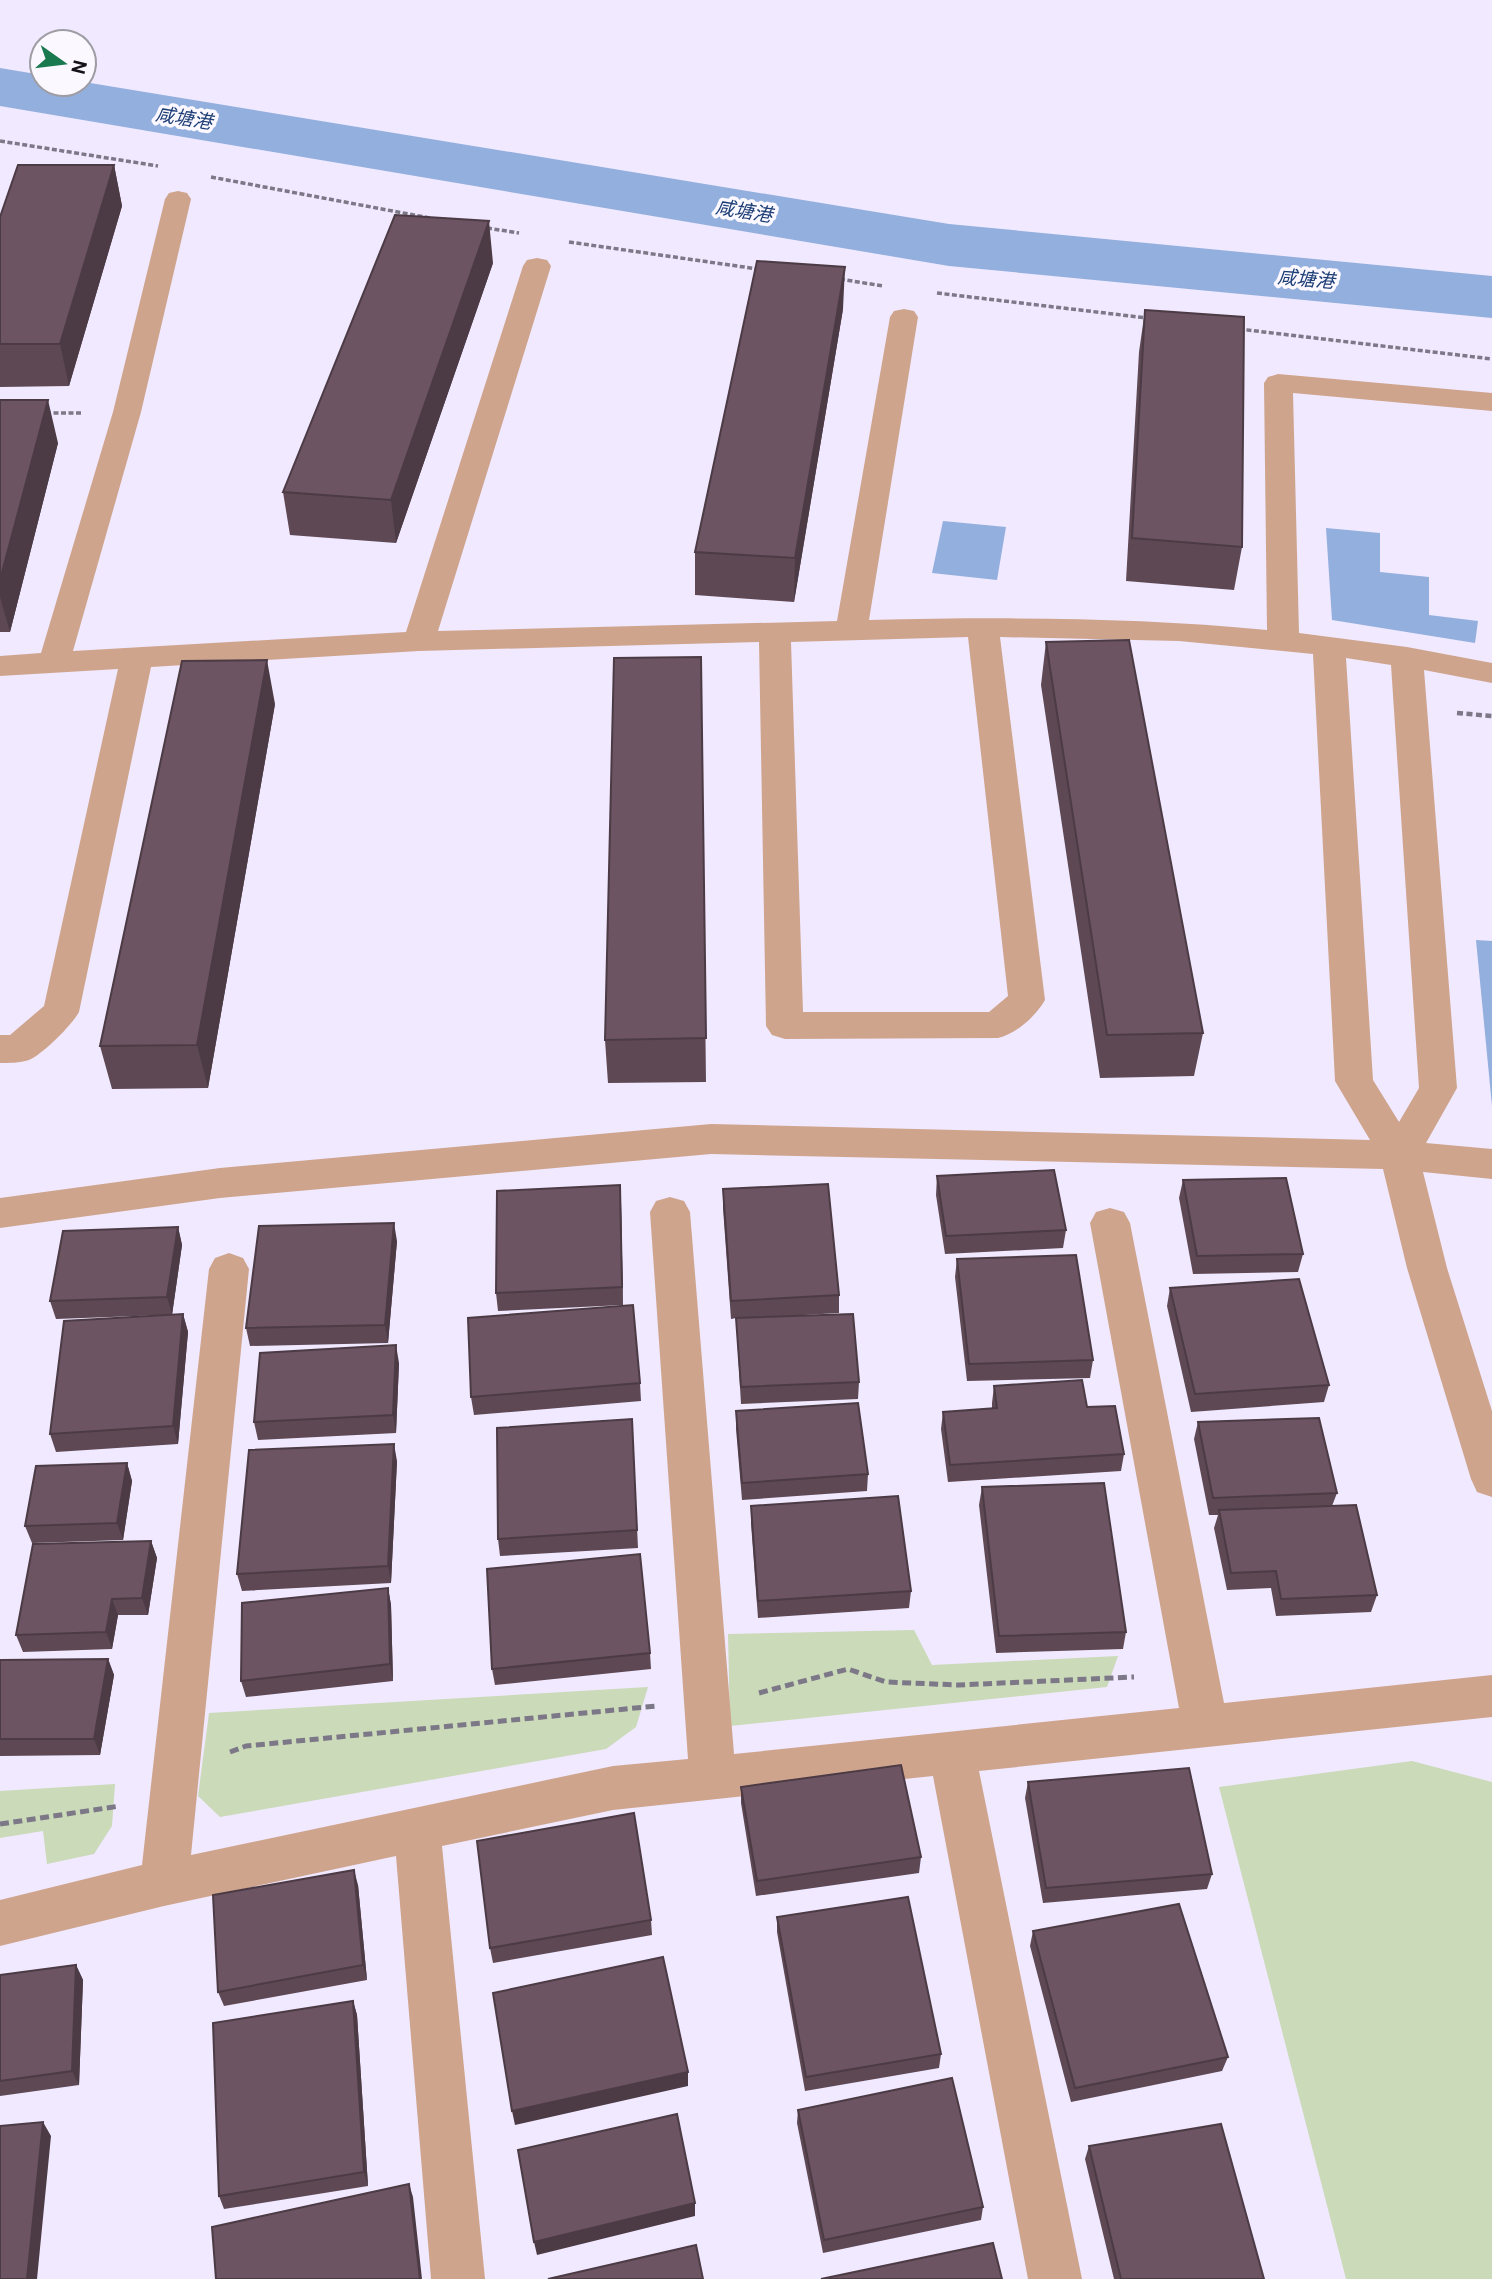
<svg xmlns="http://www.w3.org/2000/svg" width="1492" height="2279" font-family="Roboto,'Noto Sans SC',sans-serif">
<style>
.green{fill:#cbdab8}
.water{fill:#93afde}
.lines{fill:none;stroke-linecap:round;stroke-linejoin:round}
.river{fill:#93afde;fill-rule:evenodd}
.path-far2{stroke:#7d7887;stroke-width:3.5;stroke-dasharray:5 2.5;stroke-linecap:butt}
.path-far1{stroke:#7d7887;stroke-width:4.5;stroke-dasharray:6 3.5;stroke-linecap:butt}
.path{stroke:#7d7887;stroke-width:5;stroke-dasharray:9 4.5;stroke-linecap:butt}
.street{fill:#cfa48d;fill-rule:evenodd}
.wall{fill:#5d4854}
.shaded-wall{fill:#4c3b45}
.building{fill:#6c5462;stroke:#4c3b45;stroke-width:2}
.labels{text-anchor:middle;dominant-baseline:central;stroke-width:7;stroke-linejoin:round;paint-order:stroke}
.far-water-label{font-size:19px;font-style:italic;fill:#1d3d76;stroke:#fbf9ff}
</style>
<rect width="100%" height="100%" fill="#f0e9ff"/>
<path class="green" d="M914,1630L932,1665L1118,1656L1107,1687L730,1726L728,1634Z
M648,1687L636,1727L606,1749L220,1817L198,1796L209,1713Z
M1412,1761L1492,1782V2279H1346L1219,1787Z
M115,1784L112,1826L94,1854L47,1864L43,1831L0,1838V1791Z"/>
<path class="water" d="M943,521L1006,527L997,580L932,573Z
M1326,528L1380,533V572L1429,577V615L1478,621L1475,643L1332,620Z
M1476,940L1492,941V1106Z"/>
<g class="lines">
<path class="river" d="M0,68L42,75V84H84V82L949,224L1492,276V318L949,266L0,106Z"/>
<path class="path-far2" d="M0,141L158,166
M211,177L430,218
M487,228L519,233
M569,242L758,269
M840,279L883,286
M937,293L1147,318
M1239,329L1492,359
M46,413H83"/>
<path class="path-far1" d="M1457,713L1492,716"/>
<path class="path" d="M759,1693L848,1669L886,1682L959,1685L1134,1677
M230,1752L246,1746L656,1706
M0,1824L120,1806"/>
<path class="street" d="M178,191L187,193L191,199L141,412L73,651L406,632L523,266L527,260L537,258L547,260L551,266L438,631L837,621L890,317L894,311L904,309L914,311L918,317L869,620C1002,617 1135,617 1267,630L1264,383L1268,377L1278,374L1492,393V411L1293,393L1299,633L1407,647L1492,663V683L1424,670L1457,1088L1426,1143L1492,1149V1179L1423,1172L1447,1268L1492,1411V1497L1477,1492L1471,1479L1407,1268L1383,1169L711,1154L220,1198L0,1228V1198L220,1168L711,1124L1370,1140L1335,1081L1313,654L1179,641L1000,637L1045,1000C1035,1017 1017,1033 998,1038L785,1039L772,1035L766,1026L759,642L419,651L151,667L79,1012C72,1025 43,1054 29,1060C19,1063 10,1063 0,1063V1035H10L44,1006L118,669L0,676V656L41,653L113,412L165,199L169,193ZM968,637L1008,996L989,1012H803L791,642ZM1346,658L1391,665L1419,1088L1399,1122L1373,1080Z
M670,1197L684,1201L690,1212L734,1754L1179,1708L1090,1223L1096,1212L1110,1208L1124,1212L1130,1223L1224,1703L1492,1675V1717L979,1771L1082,2279H1028L933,1776L613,1810L442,1846L485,2279H431L396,1856L164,1906L0,1946V1900L142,1865L209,1269L215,1258L229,1253L243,1258L249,1269L191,1855L613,1766L688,1759L650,1212L656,1201Z"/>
</g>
<path class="wall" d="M114,165L122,206L69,386L0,387V217Z
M493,263L396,543L290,535L283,492Z
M843,309L794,602L695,595V552Z
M1145,310L1242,547L1234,590L1126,581L1139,352Z
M0,400L58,443L10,632H0Z
M1046,642L1203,1033L1194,1076L1100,1078L1041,685Z
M701,657L706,1082L608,1083L605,1040Z
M275,704L208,1088L112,1089L100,1046Z
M937,1176L1066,1230L1063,1248L945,1254L936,1195Z
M1183,1180L1303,1254L1298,1272L1193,1274L1179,1198Z
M723,1189L839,1295V1313L768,1317L859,1382L858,1399L741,1404L736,1318L731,1319L723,1208Z
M621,1203L623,1305L498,1311L496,1293Z
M178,1227L182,1245L172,1315L183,1314L188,1332L178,1444L56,1452L50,1434L163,1315L56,1319L50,1301Z
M397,1241L388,1343L250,1346L246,1328Z
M957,1259L1093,1360L1090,1378L967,1381L955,1277Z
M1170,1288L1329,1385L1324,1402L1191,1412L1167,1306Z
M399,1363L396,1433L258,1440L254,1422Z
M640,1383L641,1401L474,1415L471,1397Z
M994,1386L1087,1407L1124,1454L1121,1471L948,1482L941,1429L943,1412L992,1409V1403Z
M736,1411L868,1474L867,1491L742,1500L736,1429Z
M632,1419L638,1548L500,1556L498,1539Z
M1198,1422L1337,1493L1332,1506L1377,1595L1371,1612L1276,1616L1271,1588L1227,1590L1214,1528L1218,1515H1209L1194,1439Z
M397,1461L391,1583L242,1591L237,1574Z
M127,1463L132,1481L123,1540L32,1543L25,1526Z
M982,1487L1126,1632L1123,1649L996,1653L979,1505Z
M751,1506L911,1591L909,1608L758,1618L751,1523Z
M151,1541L157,1558L148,1615H118L112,1649L23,1652L16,1635Z
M388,1588L391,1605L393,1681L246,1697L241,1681Z
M650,1653L651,1669L495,1685L492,1669Z
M108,1659L114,1675L100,1755L0,1756V1660Z
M1028,1782L1212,1874L1207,1889L1043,1903L1025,1798Z
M741,1787L921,1857L919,1873L756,1896L741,1803Z
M358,1885L367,1980L224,2006L218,1992Z
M777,1917L941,2054L939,2068L805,2091L777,1932Z
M651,1920L652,1935L493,1963L490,1948Z
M1033,1931L1228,2057L1222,2071L1071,2102L1030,1946Z
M76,1965L83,1980L79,2085L0,2096V1975Z
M353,2001L357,2015L368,2186L224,2209L219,2196Z
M798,2110L983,2207L981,2220L823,2253L797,2123Z
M1089,2146L1264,2279H1114L1085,2159Z"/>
<path class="shaded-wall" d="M114,165L122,206L69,386L60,344Z
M489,221L493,263L396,543L391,500Z
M845,267L843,309L794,602L795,558Z
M48,400L58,443L10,632L0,597V580Z
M267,660L275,704L208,1088L197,1045Z
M620,1185L621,1203L623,1305L622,1287Z
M394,1223L397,1241L388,1343L385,1325Z
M178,1227L182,1245L172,1315L167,1297Z
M183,1314L188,1332L178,1444L173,1426Z
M396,1345L399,1363L396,1433L393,1415Z
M394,1444L397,1461L391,1583L388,1566Z
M127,1463L132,1481L123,1540L117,1523Z
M151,1541L157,1558L148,1615L142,1598Z
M388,1588L391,1605L393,1681L390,1664Z
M112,1599L118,1615L112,1649L106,1632Z
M108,1659L114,1675L100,1755L94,1739Z
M354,1870L358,1885L367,1980L363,1965Z
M76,1965L83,1980L79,2085L72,2071Z
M353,2001L357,2015L368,2186L364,2172Z
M688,2072V2086L515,2125L512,2111Z
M43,2122L51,2136L37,2279H27Z
M409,2184L413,2197L422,2279H420Z
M695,2203V2216L537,2255L534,2242Z"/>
<path class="building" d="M18,165H114L60,344H0V217Z
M395,215L489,221L391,500L283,492Z
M757,261L845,267L795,558L695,552Z
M1145,310L1244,317L1242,547L1132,538Z
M0,400H48L0,580Z
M1129,640L1203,1033L1107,1035L1046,642Z
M701,657L706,1038L605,1040L614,658Z
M267,660L197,1045L100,1046L182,661Z
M1054,1170L1066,1230L946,1236L937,1176Z
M1286,1178L1303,1254L1197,1256L1183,1180Z
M828,1184L839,1295L731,1301L723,1189Z
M620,1185L622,1287L496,1293L497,1191Z
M394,1223L385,1325L246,1328L259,1226Z
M178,1227L167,1297L50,1301L63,1231Z
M1076,1255L1093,1360L969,1364L957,1259Z
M1299,1279L1329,1385L1195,1394L1170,1288Z
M633,1305L640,1383L471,1397L468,1318Z
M183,1314L173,1426L50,1434L64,1321Z
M853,1314L859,1382L741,1387L736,1318Z
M396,1345L393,1415L254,1422L260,1353Z
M1082,1380L1087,1407L1115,1406L1124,1454L950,1465L943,1412L997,1408L994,1386Z
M858,1403L868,1474L742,1483L736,1411Z
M1319,1418L1337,1493L1213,1498L1198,1422Z
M632,1419L637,1530L498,1539L497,1428Z
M394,1444L388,1566L237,1574L249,1450Z
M127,1463L117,1523L25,1526L36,1466Z
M1104,1483L1126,1632L999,1636L982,1487Z
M898,1496L911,1591L758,1601L751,1506Z
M1356,1505L1377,1595L1281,1599L1276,1571L1231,1573L1219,1510Z
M151,1541L142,1598L112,1599L106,1632L16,1635L33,1544Z
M640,1554L650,1653L492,1669L487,1569Z
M388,1588L390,1664L241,1681L242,1603Z
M108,1659L94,1739H0V1660Z
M901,1765L921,1857L757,1881L741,1787Z
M1189,1768L1212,1874L1046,1888L1028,1782Z
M634,1813L651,1920L490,1948L477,1841Z
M354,1870L363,1965L218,1992L213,1895Z
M908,1897L941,2054L806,2077L777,1917Z
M1179,1904L1228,2057L1075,2088L1033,1931Z
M663,1957L688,2072L512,2111L493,1993Z
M76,1965L72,2071L0,2081V1975Z
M353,2001L364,2172L219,2196L213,2023Z
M952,2078L983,2207L824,2240L798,2110Z
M677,2114L695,2203L534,2242L518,2150Z
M43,2122L27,2279H0V2126Z
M1221,2124L1264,2279H1121L1089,2146Z
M409,2184L420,2279H216L212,2227Z
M993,2243L1002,2279H821Z
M696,2245L703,2279H548Z"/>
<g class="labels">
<g class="far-water-label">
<text transform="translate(184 118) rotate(9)">咸塘港</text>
<text transform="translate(744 211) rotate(9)">咸塘港</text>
<text transform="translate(1306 279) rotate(5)">咸塘港</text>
</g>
</g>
<g transform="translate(63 63) rotate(104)"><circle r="33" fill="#fbf9ff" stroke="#9f9da4" stroke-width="2"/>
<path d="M0-5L12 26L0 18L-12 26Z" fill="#1b794f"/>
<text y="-10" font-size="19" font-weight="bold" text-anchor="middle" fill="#15121b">N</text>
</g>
</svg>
